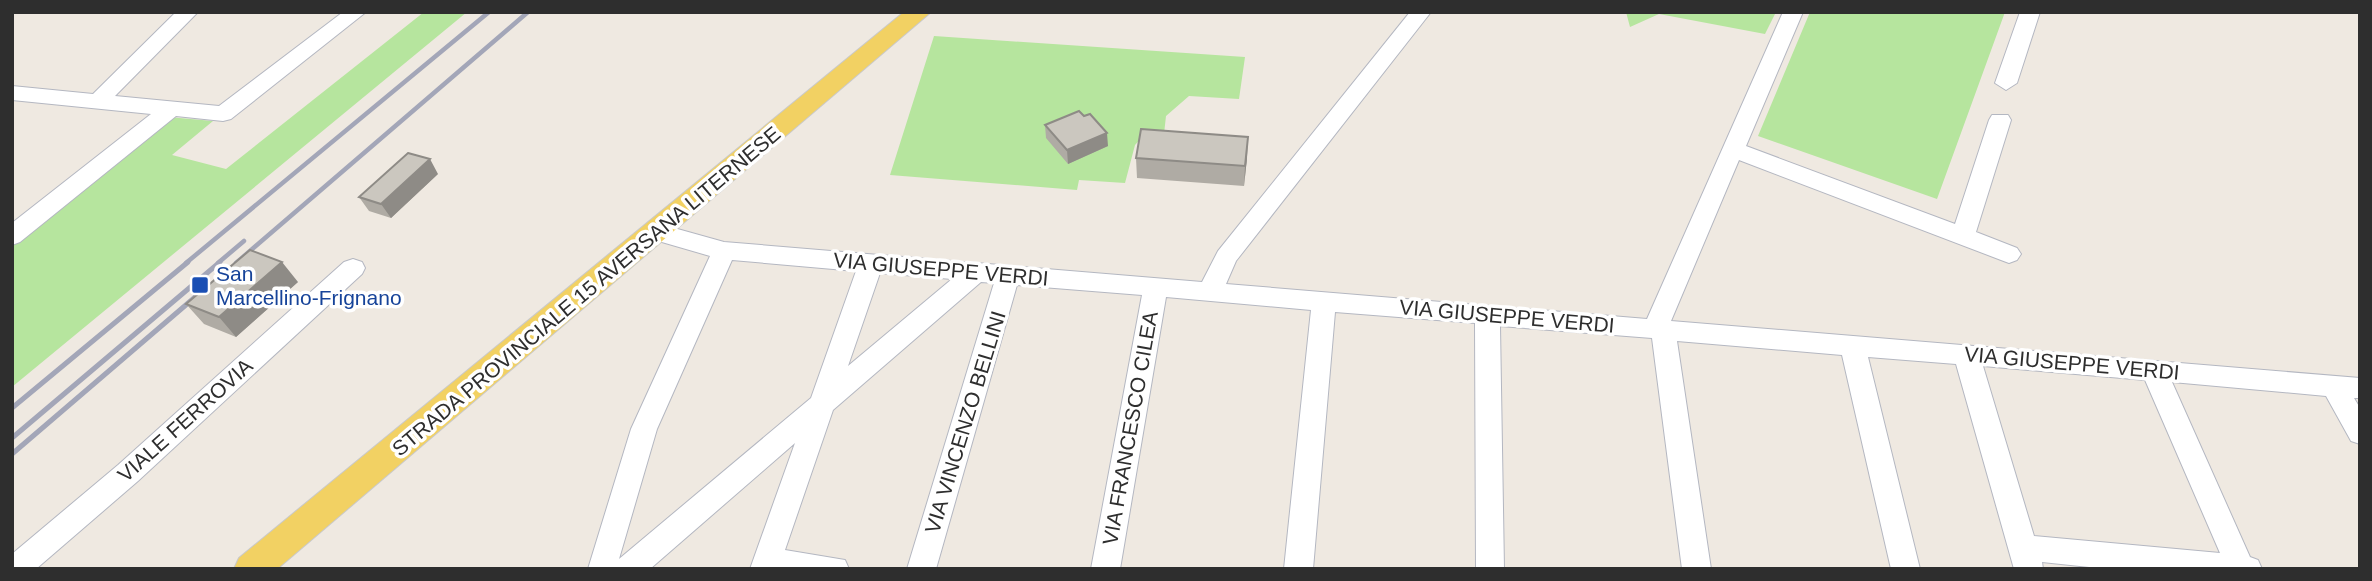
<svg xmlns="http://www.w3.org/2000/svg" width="2372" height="581" font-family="Arial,sans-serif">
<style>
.green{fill:#b6e59e}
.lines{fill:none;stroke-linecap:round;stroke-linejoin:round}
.minor-casing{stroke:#b4b7c1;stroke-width:2}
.major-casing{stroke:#c9c9c9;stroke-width:2}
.minor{fill:#fff;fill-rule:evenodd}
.major{fill:#f2d163;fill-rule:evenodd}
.rail-far1{stroke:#a3a6b8;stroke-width:4.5}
.rail{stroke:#a3a6b8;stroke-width:5}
.wall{fill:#afaba4}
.shaded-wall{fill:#8e8b86}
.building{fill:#cbc7bf;stroke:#8e8b86;stroke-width:2}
.transit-dot{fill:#1a4fb4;stroke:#fff;stroke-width:2.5}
.labels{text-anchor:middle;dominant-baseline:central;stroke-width:7;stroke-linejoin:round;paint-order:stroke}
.street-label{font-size:21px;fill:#2e2e2e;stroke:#fff}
.transit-label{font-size:21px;fill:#164399;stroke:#fff;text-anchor:start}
</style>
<rect width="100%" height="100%" fill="#efe9e1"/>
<path class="green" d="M424,12H467L12,387V241L168,117L213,121L172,155L226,169Z
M1626,12H1776L1765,34L1659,14L1630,27Z
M1810,12H2005L1937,199L1758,136Z
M934,36L1245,57L1239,99L1189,96L1166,116L1164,134H1145L1135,145L1125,183L1079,180L1077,190L890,175Z"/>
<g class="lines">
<defs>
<path id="minor" d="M176,12H198L115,96L219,106L343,12H366L231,119L223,121L176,116L20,242L12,245V223L151,114L12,100V86L93,94Z
M1410,12H1431L1236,261L1226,284L1647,319L1783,12H1803L1746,146L1955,224L1989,120L1992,115H2008L2011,120L1976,232L2017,248L2021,254L2017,260L2009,263L2001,260L1739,160L1671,321L2360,378V398H2354L2360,408V444L2351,441L2326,396L2172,382L2250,557L2258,560L2262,569H2108L2042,562L2043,569H2014L1956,364L1868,357L1920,569H1891L1842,355L1677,341L1711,569H1682L1652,338L1500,326L1504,569H1476L1475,323L1335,312L1313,569H1284L1311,310L1166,297L1120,569H1091L1142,295L1017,285L936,569H907L994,283L981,282L833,410L785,550L845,560L849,569H750L795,443L650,569H588L631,429L710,256L648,238L644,232L648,226L656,223L724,242L1202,282L1218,251ZM732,260L856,271L811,398L619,559L657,429ZM880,273L952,279L848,366ZM1983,366L2145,380L2220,553L2034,536Z
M2020,12H2040L2017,83L2006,90L1995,83Z
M353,259L362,262L365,268L362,274L138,481L36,569H12V554L118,465L344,262Z"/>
<path id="major" d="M904,12H931L277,569H234L239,558Z"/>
</defs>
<use href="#minor" class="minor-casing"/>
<use href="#major" class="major-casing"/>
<use href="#minor" class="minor"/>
<use href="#major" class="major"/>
<path class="rail-far1" d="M186,263L489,12
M218,263L244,241
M236,263L528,12"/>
<path class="rail" d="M12,408L188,262
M12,438L220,262
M12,454L201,292"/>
</g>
<path class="wall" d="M1045,125L1108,146L1068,164L1046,138Z
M1136,158H1247L1244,186L1137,178Z
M438,174L391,218L369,211L359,197Z
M298,282L236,337L204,324L186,304Z"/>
<path class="shaded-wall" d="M1107,133L1108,146L1068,164L1067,150Z
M1248,137L1247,158L1244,186L1245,166Z
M430,159L438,174L391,218L381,204Z
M282,262L298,282L236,337L219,317Z"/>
<path class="building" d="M1079,111L1084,116L1090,114L1107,133L1067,150L1045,125Z
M1141,129L1248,137L1245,166L1136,158Z
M408,153L430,159L381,204L359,197Z
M250,250L282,262L219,317L186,304Z"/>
<rect class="transit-dot" x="191" y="276" width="18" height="18" rx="3.5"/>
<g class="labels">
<g class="street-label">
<text transform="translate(941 269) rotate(5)">VIA GIUSEPPE VERDI</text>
<text transform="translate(586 291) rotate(-40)">STRADA PROVINCIALE 15 AVERSANA LITERNESE</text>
<text transform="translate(1507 316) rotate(5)">VIA GIUSEPPE VERDI</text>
<text transform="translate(2072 363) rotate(5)">VIA GIUSEPPE VERDI</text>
<text transform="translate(185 420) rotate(-42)">VIALE FERROVIA</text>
<text transform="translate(965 422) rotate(-73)">VIA VINCENZO BELLINI</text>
<text transform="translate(1130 428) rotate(-80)">VIA FRANCESCO CILEA</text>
</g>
<g class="transit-label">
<text x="216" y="273">San<tspan x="216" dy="24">Marcellino-Frignano</tspan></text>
</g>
</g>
<rect width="2372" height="581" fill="none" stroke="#2e2e2e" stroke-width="28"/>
</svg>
